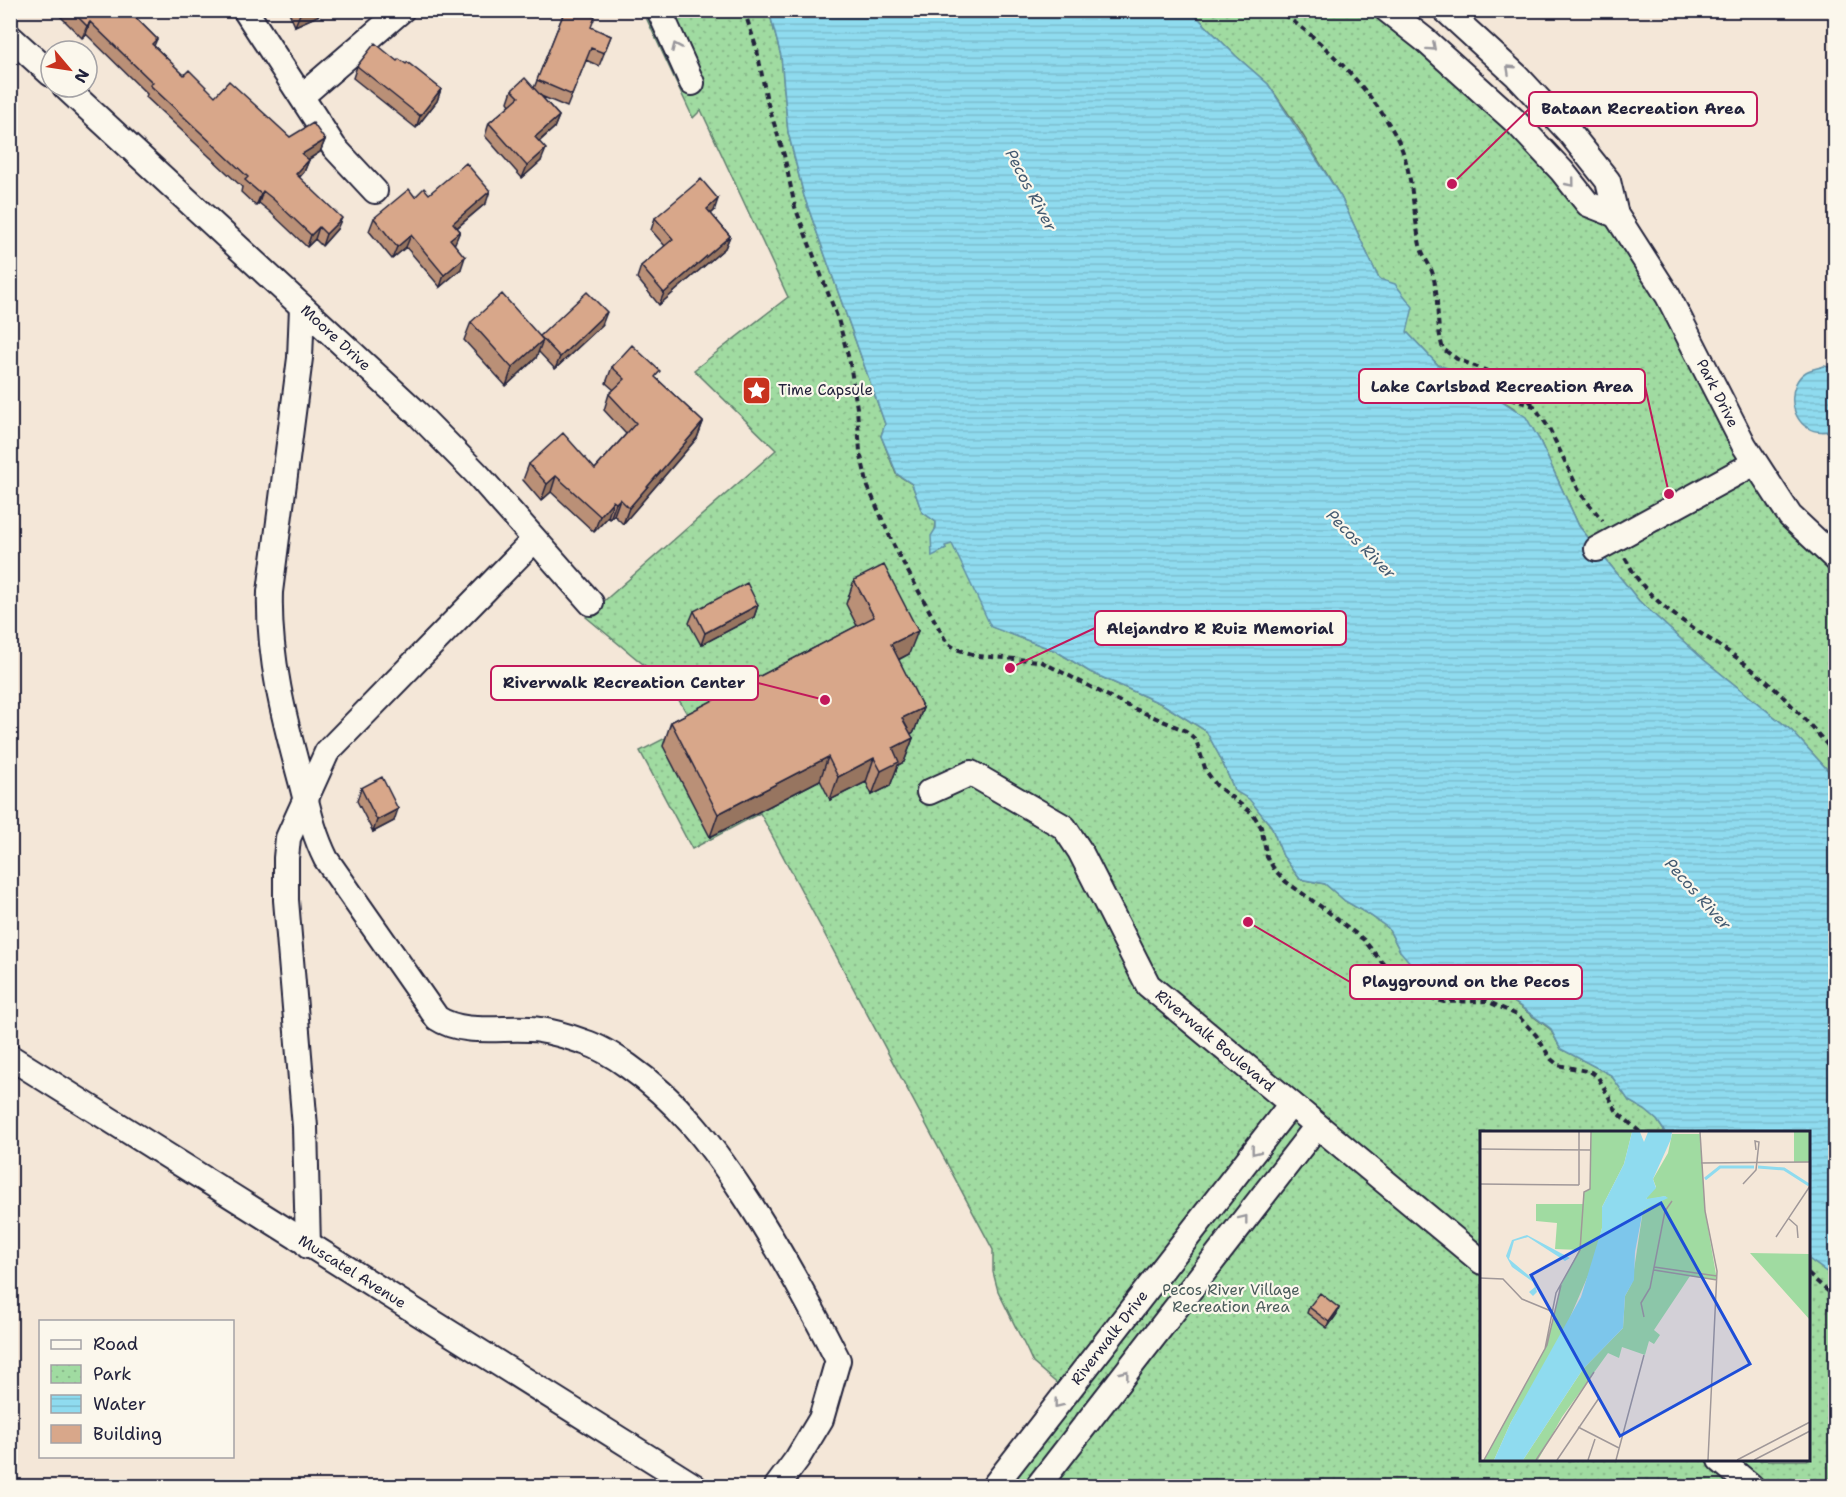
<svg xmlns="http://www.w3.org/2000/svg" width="1846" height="1497" font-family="'Shantell Sans',sans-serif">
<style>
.park{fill:url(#park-dots);stroke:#617e6e;stroke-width:1.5}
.water{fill:url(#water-rules);stroke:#6391a7;stroke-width:1.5}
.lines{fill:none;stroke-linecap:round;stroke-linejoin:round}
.minor-casing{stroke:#22223b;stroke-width:28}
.path{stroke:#22223b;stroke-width:4;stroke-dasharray:6 4.5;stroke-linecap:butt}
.minor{stroke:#fbf7ec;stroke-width:24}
.wall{fill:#ba9077;stroke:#22223b;stroke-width:1.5}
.shaded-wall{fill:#977561;stroke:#22223b;stroke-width:1.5}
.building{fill:#d8a78a;stroke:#22223b;stroke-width:1.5}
.oneway{stroke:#99979c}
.labels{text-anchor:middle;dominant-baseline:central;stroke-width:4.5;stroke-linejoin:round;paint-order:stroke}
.street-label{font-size:15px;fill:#22223b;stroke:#fbf7ec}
.poi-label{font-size:15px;fill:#22223b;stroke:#fbf7ec;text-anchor:start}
.park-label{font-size:15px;fill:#485a5a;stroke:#fbf7ec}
.water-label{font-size:16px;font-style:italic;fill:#435a71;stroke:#fbf7ec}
.inset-river{fill:none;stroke:#8fdbef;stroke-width:3}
.inset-road{fill:none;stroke:#a09899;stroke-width:1.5}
.view{fill:#1d4ed8;fill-opacity:0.15;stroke:#1d4ed8;stroke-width:3}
.inset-edge{fill:none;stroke:#22223b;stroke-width:3}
.leader{fill:none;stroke:#c2185b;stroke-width:2}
.callout-dot{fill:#c2185b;stroke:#fbf7ec;stroke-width:2}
.callout{fill:#fbf7ec;stroke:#c2185b;stroke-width:2}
.callout-label{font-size:16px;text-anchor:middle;font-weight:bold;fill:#22223b}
</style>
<defs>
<pattern id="park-dots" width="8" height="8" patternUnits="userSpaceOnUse" patternTransform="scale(1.5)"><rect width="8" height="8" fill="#a0dba1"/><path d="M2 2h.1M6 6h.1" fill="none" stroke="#8abc8c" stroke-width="1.8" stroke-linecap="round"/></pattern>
<pattern id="water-rules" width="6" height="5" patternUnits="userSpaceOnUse" patternTransform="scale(1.5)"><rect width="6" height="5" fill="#8fdbef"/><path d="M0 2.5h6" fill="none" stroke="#7bbcce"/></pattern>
</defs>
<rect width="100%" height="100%" fill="#f4e7d8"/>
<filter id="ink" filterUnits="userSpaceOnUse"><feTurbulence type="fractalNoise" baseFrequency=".0167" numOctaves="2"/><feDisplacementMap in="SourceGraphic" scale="12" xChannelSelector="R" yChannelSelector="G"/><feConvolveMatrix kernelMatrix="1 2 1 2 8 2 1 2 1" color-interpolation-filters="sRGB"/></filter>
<g filter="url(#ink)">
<path class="park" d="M643,11H769L781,56L788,132L804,196L885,424L881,436L896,474L912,484L922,512L936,522L932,555L946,549L945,546L952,543L992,627L1056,651L1090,672L1164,705L1206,731L1220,757L1235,791L1249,798L1271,826L1283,856L1300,879L1325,884L1345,901L1371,916L1388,928L1400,951L1466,969L1484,980L1550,1029L1561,1049L1611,1075L1629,1101L1645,1110L1657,1120L1665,1132H1482V1460H1808L1809,1259L1835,1278V1486H994L1067,1392L1033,1363L1027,1350L998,1291L993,1272V1250L760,813L692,849L640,751L693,724L672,688L586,617L776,450L694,370L788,297L701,110L693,118Z
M1191,11H1387L1616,215L1714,389L1828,552L1835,540V778L1792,731L1704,660L1639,601L1579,526L1539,439L1514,408L1493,395L1480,381L1438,365L1407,332L1379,279L1341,197L1299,129L1268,84L1236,56Z"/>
<path class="water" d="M769,11H1191L1236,56L1268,84L1341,197L1379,279L1395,284L1413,307L1407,332L1438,365L1470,375L1480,381L1493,395L1526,417L1539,439L1579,526L1639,601L1704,660L1792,731L1835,778V1278L1809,1259L1808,1132H1665L1657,1120L1645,1110L1629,1101L1611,1075L1561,1049L1550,1028L1484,980L1466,969L1436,976L1419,973L1400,951L1388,928L1371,916L1345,901L1325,884L1300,879L1283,856L1271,826L1249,799L1235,791L1220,757L1206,731L1164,705L1090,672L1056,651L991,627L952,544L945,546L946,549L932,556L931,536L936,528V522L922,512L912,484L897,474L881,436L885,424L804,196L788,132L781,56Z
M1824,366L1835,368V430C1828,432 1815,433 1808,428C1789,417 1787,384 1806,372C1811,369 1819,368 1824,366Z"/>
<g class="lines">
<defs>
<g id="minor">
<path d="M245,10L334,147L375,191"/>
<path d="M659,10L692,83"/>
<path d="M1387,10L1425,40L1516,122L1562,171L1588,204L1616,215"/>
<path id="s1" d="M1445,10L1517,76L1569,132L1608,181L1616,215L1668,296L1744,445L1790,516L1836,559"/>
<path d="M10,37L51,74"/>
<path id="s2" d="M65,87L417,413L478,475L591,603"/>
<path d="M302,96L402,10"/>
<path d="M302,307L300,358L270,592C268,656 284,719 301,781C308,808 313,833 326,859L437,1018C465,1037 509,1025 540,1030C555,1032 570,1037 584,1042C600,1047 614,1056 628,1066C678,1101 710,1143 743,1193C779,1247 809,1303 838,1360L821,1419L797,1459L777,1486"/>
<path d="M1597,549L1755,463"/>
<path id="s3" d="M929,792L971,773L1064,827L1080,851L1148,985L1482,1262"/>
<path id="s4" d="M10,1057L694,1486"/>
<path d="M308,1246L305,1127L286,900V858L288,838L327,752L534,540"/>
<path d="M1720,1460L1751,1486"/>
<path id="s5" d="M994,1486L1291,1104"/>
<path d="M1038,1486L1317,1126"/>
</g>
</defs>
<use href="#minor" class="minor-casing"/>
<path class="path" d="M744,10L757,50L767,101L784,155L795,207L838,319L850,363L857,408L860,452L868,487L894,546L947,643L956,649L979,656L1040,661L1126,705L1186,731L1196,740L1206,771L1217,786L1253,814L1261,827L1267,857L1274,869L1285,881L1327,911L1364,940L1392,975L1420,995L1444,1002L1487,1001L1517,1015L1536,1035L1551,1059L1558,1065L1591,1072L1598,1077L1617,1112L1640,1132
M1275,10C1319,33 1389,108 1404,155C1413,184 1414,216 1420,245C1423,258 1432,266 1434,279C1439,302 1436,327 1443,349L1457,359L1495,374L1511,399L1534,406L1549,428L1580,493L1603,521
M1496,374L1518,388L1534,406
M1625,558C1630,566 1634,575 1640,582C1672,622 1721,642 1759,675C1787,698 1812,727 1836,755
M1808,1274L1836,1298"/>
<use href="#minor" class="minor"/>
</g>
<path class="wall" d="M59,10H128L157,39L154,46L184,75L215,96L290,137L325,140L320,152L308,160H309L304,172L299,178L337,229L322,246L315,239L307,247L269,211L259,203L256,206L241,192L242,187L146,97L147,94L86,34L82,38L58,14Z
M288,10H324L322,14L295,26Z
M565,10L591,28L611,36L599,66L586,60L567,107L541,96L559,116L554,128L539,142L541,161L522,178L485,136L489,123L510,105L508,102L512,90L534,88Z
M397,61L406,64L441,89L437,101L416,128L353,78L357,66Z
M429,194L486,203L457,228L460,231L454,244L461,269L440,287L406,247L392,259L369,231L374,218L415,197Z
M714,211L711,214L730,236L725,248L659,305L637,278L641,266L665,246L651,230L655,218Z
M471,322L540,336L602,325L555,369L538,351L536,358L506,386L464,340Z
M612,367L657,379L703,422L697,438L623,524L614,515L610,519L608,517L594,532L551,492L541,501L523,480L529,464L595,469L626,434L604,410L609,394L614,390L606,383Z
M854,580L909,654L898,660L923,708L914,732L910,734L913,738L904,762L898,765L890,786L872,795L866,782L830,800L820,780L710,837L663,746L671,722L857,626L846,604Z
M758,605L754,617L701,645L689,623L694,611Z
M361,788L394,821L373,832L357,801Z
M1309,1307L1339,1308L1337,1314L1327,1328L1307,1313Z"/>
<path class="shaded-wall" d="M308,10H324L322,14L295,26L300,14Z
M90,22L86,34L82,38L87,26Z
M441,89L437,101L416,128L420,116Z
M559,116L554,128L530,149L535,137Z
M325,140L320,152L298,166L302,154Z
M546,149L541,161L522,178L527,166Z
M309,160L304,172L291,186L296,174Z
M263,191L259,203L256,206L261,194Z
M490,191L486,203L448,235L453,223Z
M718,199L714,211L702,221L707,209Z
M342,218L337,229L322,246L326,234Z
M319,227L315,239L307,247L311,235Z
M460,231L455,243L446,252L450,239Z
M411,235L406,247L392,259L397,247Z
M730,236L725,248L659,305L664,293Z
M465,257L461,269L440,287L444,275Z
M607,312L602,325L555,369L560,357Z
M543,340L536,358L506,386L512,368Z
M703,422L697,438L623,524L629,508Z
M556,476L551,492L541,501L547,484Z
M620,499L614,515L610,519L616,503Z
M613,501L608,517L594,532L600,516Z
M758,605L754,617L701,645L705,633Z
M918,631L909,654L882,668L891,644Z
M923,708L914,732L894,742L902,718Z
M913,738L904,762L898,765L890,786L872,795L881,771L893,748Z
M828,757L820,780L710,837L718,814Z
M874,758L866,782L830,800L838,777Z
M398,809L394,821L373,832L377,820Z
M1339,1308L1337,1314L1327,1328L1329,1322Z"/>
<path class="building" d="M71,10H128L157,39L152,44L184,75L189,70L215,96L229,81L290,137L313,123L325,140L302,154L309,160L296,174L342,218L326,234L319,227L311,235L273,199L263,191L261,194L245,180L248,177L150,85L153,83L90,22L87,26Z
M298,10H308L300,14Z
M565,10H580L595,17L591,27L611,36L604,53L591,48L572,95L537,80Z
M375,43L397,61L399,59L406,64L407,62L441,89L420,116L357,66Z
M525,78L559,116L535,137L546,149L527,166L489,123L519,97L512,90Z
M466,163L490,191L453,223L460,231L450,239L465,257L444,275L411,235L397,247L374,218L409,189L415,197L424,188L429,194Z
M701,179L718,199L707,209L730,236L664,293L641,266L673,239L655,218Z
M587,292L607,312L560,357L540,336Z
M502,294L543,340L512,368L471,322Z
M632,345L660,371L655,377L703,422L629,508L620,499L616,503L613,501L600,516L556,476L547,484L529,464L563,433L595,469L636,423L609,394L625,379L612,367Z
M884,565L918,631L891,644L923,708L902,718L913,738L893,748L899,762L881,771L874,758L838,777L828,757L718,814L671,722L874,617L854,580Z
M747,583L758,605L705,633L694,611Z
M382,777L398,809L377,820L361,788Z
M1320,1293L1339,1308L1329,1322L1309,1307Z"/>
<defs><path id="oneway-chevron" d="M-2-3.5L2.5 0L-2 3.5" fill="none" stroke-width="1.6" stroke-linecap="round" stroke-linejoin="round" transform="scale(1.5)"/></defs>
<g class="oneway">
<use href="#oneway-chevron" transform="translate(676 47) rotate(-114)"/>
<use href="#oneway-chevron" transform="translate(1432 47) rotate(42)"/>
<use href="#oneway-chevron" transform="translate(1510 69) rotate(-137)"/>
<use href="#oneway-chevron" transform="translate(1571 183) rotate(51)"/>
<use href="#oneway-chevron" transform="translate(1255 1151) rotate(128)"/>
<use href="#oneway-chevron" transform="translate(1244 1219) rotate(-52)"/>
<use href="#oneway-chevron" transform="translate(1125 1374) rotate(-52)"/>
<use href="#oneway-chevron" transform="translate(1058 1404) rotate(128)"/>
</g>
</g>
<defs>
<symbol id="sight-square" viewBox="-11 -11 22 22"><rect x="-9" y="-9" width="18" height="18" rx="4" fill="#c8321e" stroke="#fbf7ec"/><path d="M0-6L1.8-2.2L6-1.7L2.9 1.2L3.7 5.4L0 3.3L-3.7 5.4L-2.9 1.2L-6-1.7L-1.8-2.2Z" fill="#fff"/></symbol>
</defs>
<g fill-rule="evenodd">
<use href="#sight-square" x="740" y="374" width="33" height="33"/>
</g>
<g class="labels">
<g class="street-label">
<text stroke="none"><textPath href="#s2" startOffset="369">Moore Drive</textPath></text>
<text stroke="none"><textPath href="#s1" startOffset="477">Park Drive</textPath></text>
<text stroke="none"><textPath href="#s3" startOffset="420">Riverwalk Boulevard</textPath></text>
<text stroke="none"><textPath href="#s4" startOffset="404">Muscatel Avenue</textPath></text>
<text stroke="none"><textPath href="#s5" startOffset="188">Riverwalk Drive</textPath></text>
</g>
<g class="poi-label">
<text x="778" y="390">Time Capsule</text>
</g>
<g class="park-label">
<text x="1231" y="1290">Pecos River Village<tspan x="1231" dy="17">Recreation Area</tspan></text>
</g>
<g class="water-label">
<text transform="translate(1031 190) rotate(62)">Pecos River</text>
<text transform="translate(1361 544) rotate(45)">Pecos River</text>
<text transform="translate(1698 894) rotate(48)">Pecos River</text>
</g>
</g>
<g transform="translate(1480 1131)">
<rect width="330" height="330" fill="#f4e7d8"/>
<path d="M314,1H330V31H314ZM270,122L330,123V189Z" fill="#a0dba1"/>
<path d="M111,1H152L144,33L122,76V97L113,133L82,205L31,291L14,329H4L67,214L81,154L99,119L75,118L77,92L56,90V73H103L104,61L110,58ZM192,3H220L225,80L237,149L210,145L174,199L180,204L174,213L169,210L165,224L142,216L139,227L128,222L82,286L58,329H43L103,238L143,197L145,165L152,152L163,79L186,65L166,69L168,62L176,56L173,48L188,22Z" fill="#a0dba1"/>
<path d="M152,1H160L164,11L168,1H192L191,8L173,48L176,57L166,68L185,65L188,67L163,79L155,121L154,149L145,165L143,197L103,238L43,329H14L31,291L101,166L122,97V76L144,33ZM47,104L90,127L85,130L48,106L34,110L29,128L54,149L57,161L53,165L49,161L55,156L53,151L32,136L26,125L32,109Z" fill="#8fdbef"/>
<path class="inset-river" d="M278,36L304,38L329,54M225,48L240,36H274"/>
<path class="inset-road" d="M99,1V54M220,1L225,80L237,140L228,329M0,18L111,19M221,32L330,31M0,53L99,54M263,53L276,39L279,11L275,10L276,19M308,87L317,95L318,107M296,106L330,55M174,136L237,145M174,139L237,149M0,147L23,148L42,168L71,180M164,186L161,172L170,157L185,80L192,70M65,218L76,162L100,119L104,61L110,58L111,1M98,296L139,317M4,329L67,214L81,154M56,329L114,241M77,329L119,267M108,329L115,308M136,329L164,224M257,329L330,291M274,329L330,300"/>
<path class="view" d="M181,72L270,233L140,305L51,144Z"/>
<rect width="330" height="330" class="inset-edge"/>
</g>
<path class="leader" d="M1452 184L1529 109M1669 494L1645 386M1010 668L1095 628M825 700L758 683M1248 922L1350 982"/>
<g class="callout-dot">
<circle cx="1452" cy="184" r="6"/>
<circle cx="1669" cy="494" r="6"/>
<circle cx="1010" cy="668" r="6"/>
<circle cx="825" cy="700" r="6"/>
<circle cx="1248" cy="922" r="6"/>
</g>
<g class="callout">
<rect x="1529" y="92" width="228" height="34" rx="6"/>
<rect x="1359" y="369" width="286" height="34" rx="6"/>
<rect x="1095" y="611" width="251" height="34" rx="6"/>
<rect x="491" y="666" width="267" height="34" rx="6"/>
<rect x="1350" y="965" width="232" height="34" rx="6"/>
</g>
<g class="callout-label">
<text x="1643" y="114">Bataan Recreation Area</text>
<text x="1502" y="392">Lake Carlsbad Recreation Area</text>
<text x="1220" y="634">Alejandro R Ruiz Memorial</text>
<text x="624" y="688">Riverwalk Recreation Center</text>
<text x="1466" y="987">Playground on the Pecos</text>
</g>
<rect width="1846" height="1497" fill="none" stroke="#fbf7ec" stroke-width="36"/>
<rect x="18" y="18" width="1810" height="1461" fill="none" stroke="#22223b" stroke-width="2" filter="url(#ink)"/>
<rect x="39" y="1320" width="195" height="138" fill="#fbf7ec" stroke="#a4a2a5" stroke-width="1.5"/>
<rect x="51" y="1340" width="30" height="9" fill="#fbf7ec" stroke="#a4a2a5" stroke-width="1.5"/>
<text x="93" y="1350" font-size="18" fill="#22223b">Road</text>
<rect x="51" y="1365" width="30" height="18" fill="url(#park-dots)" stroke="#a4a2a5" stroke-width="1.5"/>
<text x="93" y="1380" font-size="18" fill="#22223b">Park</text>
<rect x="51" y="1395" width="30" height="18" fill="url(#water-rules)" stroke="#a4a2a5" stroke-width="1.5"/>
<text x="93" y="1410" font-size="18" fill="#22223b">Water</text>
<rect x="51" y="1425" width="30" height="18" fill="#d8a78a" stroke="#a4a2a5" stroke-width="1.5"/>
<text x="93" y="1440" font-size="18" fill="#22223b">Building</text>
<g transform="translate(69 69) rotate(119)"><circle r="28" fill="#fbf7ec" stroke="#a4a2a5" stroke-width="1.5"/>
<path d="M0-4.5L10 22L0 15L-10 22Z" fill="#c8321e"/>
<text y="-9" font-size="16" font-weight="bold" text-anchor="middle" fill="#22223b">N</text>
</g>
</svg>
